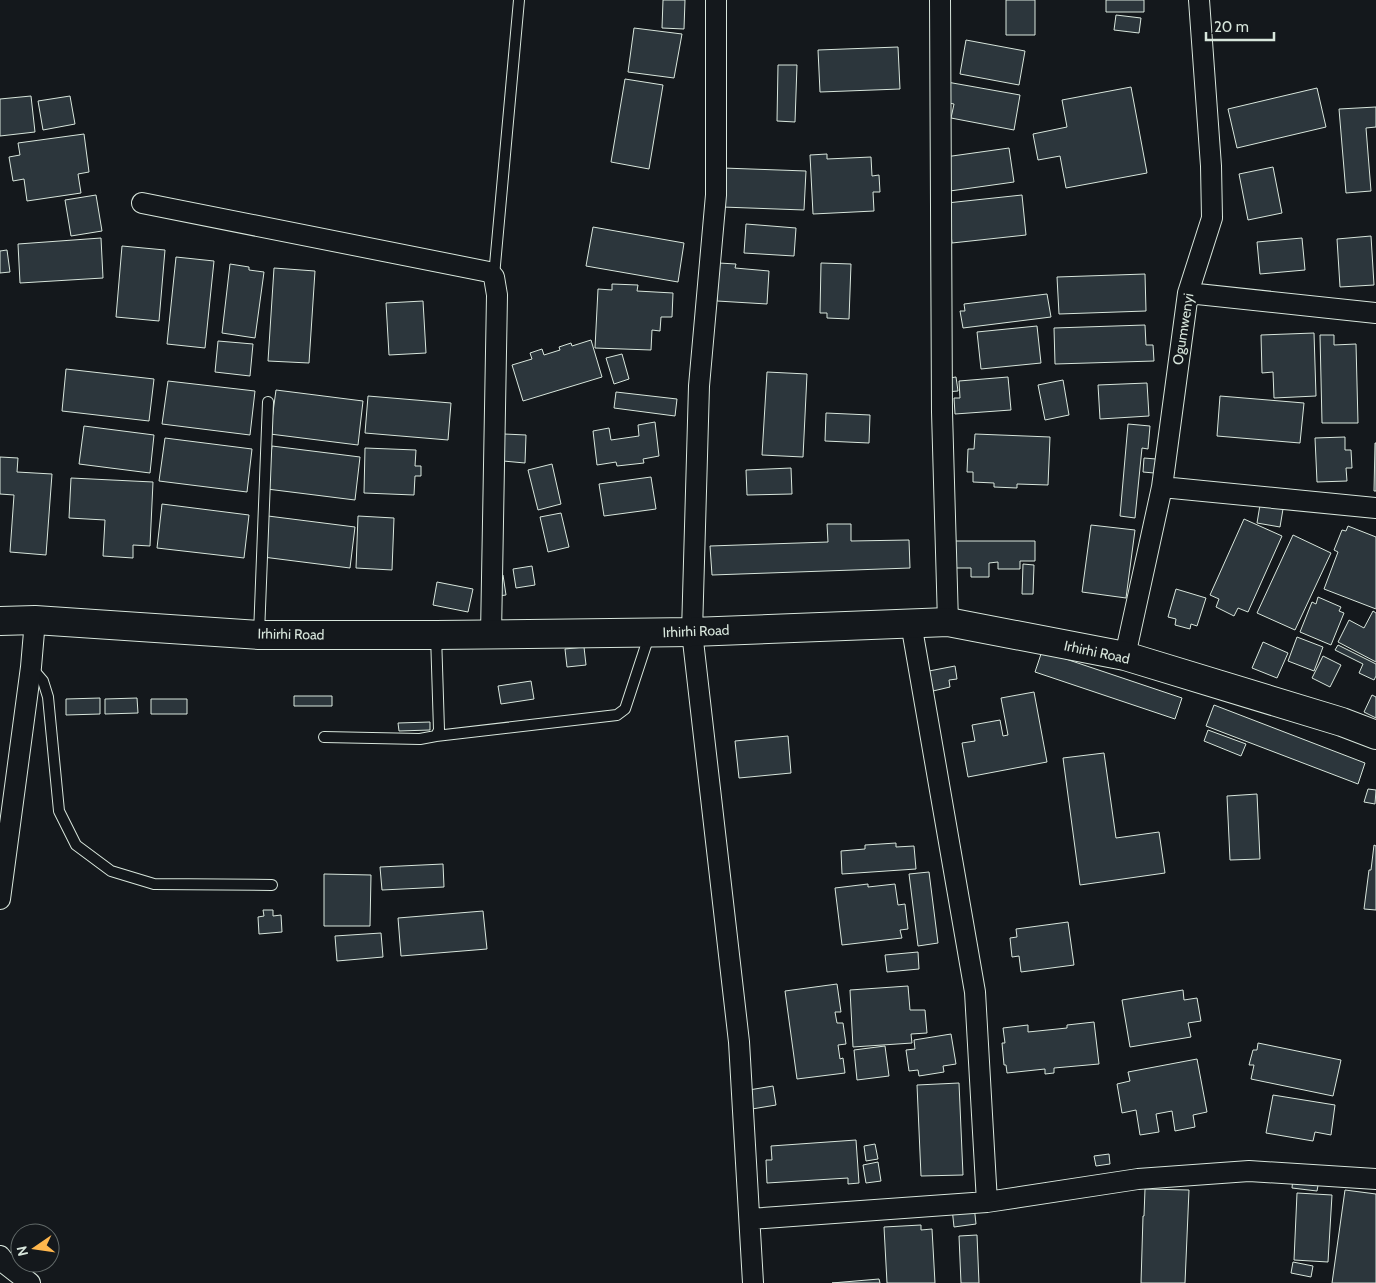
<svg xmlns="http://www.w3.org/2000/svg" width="1376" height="1283" font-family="Cabin,sans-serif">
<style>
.building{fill:#2c363c;stroke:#d8e6dc}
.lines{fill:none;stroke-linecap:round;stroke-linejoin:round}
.lane-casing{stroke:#d8e6dc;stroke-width:12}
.street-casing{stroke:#d8e6dc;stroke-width:22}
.secondary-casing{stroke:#d8e6dc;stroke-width:30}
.lane{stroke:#14181c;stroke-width:10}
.street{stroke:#14181c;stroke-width:20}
.secondary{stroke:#14181c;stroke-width:28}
.labels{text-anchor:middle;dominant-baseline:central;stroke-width:4;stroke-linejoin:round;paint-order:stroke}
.street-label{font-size:14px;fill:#d8e6dc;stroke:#14181c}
</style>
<rect width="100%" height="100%" fill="#14181c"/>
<path class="building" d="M663,0H685L684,29L662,28Z
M1006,0H1035V35H1006Z
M1106,0H1144V12H1106Z
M1116,15L1141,18L1139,33L1114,30Z
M634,28L682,34L674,78L628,72Z
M966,40L1025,51L1019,85L960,74Z
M898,47L900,89L820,92L818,50Z
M778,65H797L795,122L777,121Z
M625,79L663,85L649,169L611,162Z
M947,82L1020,95L1014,130L951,118L954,104L944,102Z
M1131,87L1147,173L1066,188L1060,156L1038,160L1033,134L1067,127L1062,100Z
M1317,88L1326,127L1237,148L1228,109Z
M31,96L35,132L0,136V99Z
M70,96L75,124L43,130L38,101Z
M1376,107V127L1366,128L1371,191L1346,193L1339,109Z
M84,134L89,172L78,174L81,193L27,201L24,179L13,181L9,157L20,155L18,143Z
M1009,148L1014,182L950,191L945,157Z
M827,154V159L871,157L872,176L879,175L880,192H873L874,211L813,214L810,155Z
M1273,167L1282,213L1248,220L1239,174Z
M723,168L806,171L804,210L722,207Z
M96,195L102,231L71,236L65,200Z
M1022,195L1026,235L952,243L947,203Z
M746,224L796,228L794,256L744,253Z
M593,227L684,243L678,282L586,266Z
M1371,236L1374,285L1340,287L1337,239Z
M101,238L103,278L20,283L18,244Z
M1302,238L1305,270L1260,274L1257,242Z
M122,246L165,250L159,321L116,317Z
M7,250L10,272L0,273V251Z
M176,257L214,261L205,348L167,344Z
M719,263L736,264L735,268L769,271L767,304L717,301Z
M821,263L851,264L849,319L827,318V313H820Z
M230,264L249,267V270L264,272L255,338L222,333Z
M274,268L315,271L309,363L268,361Z
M1145,274L1146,311L1059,314L1057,277Z
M612,284L638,285L637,291L673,293L672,317H661L660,331L652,330L651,350L595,348L598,289L612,290Z
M1047,294L1051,317L963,328L960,311H965L964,304Z
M423,301L426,353L389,355L386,303Z
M1145,325L1146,345H1153L1154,361L1055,364L1054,328Z
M1037,326L1041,363L981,369L977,332Z
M1314,333L1316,396L1274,398L1273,372L1262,373L1261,335Z
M1320,335H1334V345L1356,344L1358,423H1322Z
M591,340L602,377L523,401L512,365L532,359L530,353L542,349L544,355L560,350L559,347L571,343L572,346Z
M218,341L253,344L250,376L215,372Z
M622,354L629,379L614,384L606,358Z
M66,369L154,379L149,421L62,411Z
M767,372L807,374L803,457L762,455Z
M956,377L958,391L945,392L943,379Z
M1008,377L1011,410L955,414L954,398H960L959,381Z
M1063,380L1069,415L1045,420L1038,385Z
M168,381L255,391L250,435L162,424Z
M1147,383L1149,416L1100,419L1098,385Z
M276,390L363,401L358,445L270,434Z
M616,392L677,399L675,416L614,408Z
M368,396L451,403L448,440L365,433Z
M1220,396L1304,403L1300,443L1217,436Z
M826,413L870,415L869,443L825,441Z
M655,422L659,456L643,459L644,463L617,466L616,462L597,465L593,431L609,428L611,440L639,436L638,425Z
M1128,424L1150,426L1148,449L1142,448L1135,518L1120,516Z
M84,426L154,435L150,473L79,464Z
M504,434L526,435L525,463L503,461Z
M975,434L1050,437L1048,485L1017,484V488L994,487V483L973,482V472H967L968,449H974Z
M1345,437V450H1351L1352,468H1346L1347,481L1317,482L1315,438Z
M165,438L252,449L247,492L159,481Z
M1375,443H1376V491H1374Z
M272,446L360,457L355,500L267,489Z
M365,448L416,450L415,466H421V476H415L414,495L364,493Z
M0,457L18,458L17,472L52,474L46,555L10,552L14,495L0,494Z
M1144,458L1156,459L1154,473L1143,472Z
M552,464L561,504L538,510L528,470Z
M791,468L792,494L747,495L746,470Z
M651,477L656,509L604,516L599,484Z
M71,478L153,482L150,546L133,545V558L103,556L105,520L69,518Z
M162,504L249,515L244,558L157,548Z
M1260,505L1283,509L1280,527L1257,523Z
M561,513L569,547L548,552L540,517Z
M268,516L355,527L350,568L263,557Z
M358,516L394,518L392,570L356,568Z
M1244,519L1282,536L1248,612L1238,608L1234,616L1216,607L1219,599L1210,595Z
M827,524H851V541L909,540L910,568L712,575L710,546L828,542Z
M1091,525L1135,530L1126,598L1082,592Z
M1348,526L1376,537V609L1324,589L1338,552L1334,550L1342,530L1346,531Z
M1293,535L1331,553L1295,630L1257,613Z
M949,541H1035V561H1020V569H998V562L989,563V577H971V568H949Z
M1023,564L1034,565L1033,594H1022Z
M532,566L535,585L516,588L513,569Z
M503,575L506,595L498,596L495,577Z
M437,582L473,589L468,612L433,605Z
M1176,589L1206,598L1197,626L1191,624L1190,629L1175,625L1176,619L1168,617Z
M1318,597L1341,607L1339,611L1344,613L1331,645L1300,632L1312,602L1316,604Z
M1373,611L1376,613V662L1338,642L1349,620L1364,628Z
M1297,637L1323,647L1314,671L1288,661Z
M1263,642L1288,653L1277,678L1252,668Z
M1338,645L1376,664V676L1374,680L1359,673L1363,664L1335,650Z
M584,647L586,665L567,667L565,649Z
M1042,651L1182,698L1175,719L1035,672Z
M1323,656L1341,665L1330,687L1312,678Z
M955,666L957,679L949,680L950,687L933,691L929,671Z
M531,681L534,699L501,704L498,686Z
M1034,692L1047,762L968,777L962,743L975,741L972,725L1000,720L1003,736L1008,735L1001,698Z
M1372,695L1376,697V718L1364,712Z
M294,696H332V706H294Z
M100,698V714L66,715V699Z
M137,698L138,713L105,714V699Z
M151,699H187V714H151Z
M1214,705L1365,763L1358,784L1206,726Z
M430,722V730L399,731L398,723Z
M1208,730L1246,744L1241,756L1204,741Z
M788,736L791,773L739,778L735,741Z
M1104,753L1116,838L1159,832L1165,873L1080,885L1063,758Z
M1368,789L1376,790L1375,804L1364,802Z
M1257,794L1260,859L1230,860L1227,796Z
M896,843V847L914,846L916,869L842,874L841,851L865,849V845Z
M1374,845L1376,846V910L1364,909L1369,870H1371Z
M443,864L444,887L382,890L380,867Z
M929,872L938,943L918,946L909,874Z
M324,874L371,875L370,926H324Z
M868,884V887L895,884L898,905L905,904L908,929L900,930L902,938L842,945L835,888Z
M263,910H273V916L281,915L282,932L259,934L258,917L264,916Z
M483,911L487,949L401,956L398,918Z
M1068,922L1074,965L1021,972L1019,956L1012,957L1010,938L1017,937L1016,929Z
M381,933L383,957L337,961L335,936Z
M918,952L919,969L887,972L885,955Z
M837,984L841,1012H835L837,1023H843L846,1044L838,1045L840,1059L843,1058L845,1073L797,1079L785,991Z
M908,986L910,1010H925L927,1033L911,1034L912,1043L853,1047L850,990Z
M1183,990L1184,1000L1197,998L1201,1021L1188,1023L1191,1037L1130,1047L1122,1000Z
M1094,1022L1099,1064L1054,1068V1073L1045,1074V1069L1007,1073L1006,1065H1004L1002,1043H1005L1003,1028L1028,1025V1032L1067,1028V1025Z
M951,1034L956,1064L943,1066L944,1072L919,1076L918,1070L909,1071L906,1050L915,1049L914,1040Z
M1258,1043L1341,1060L1333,1096L1251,1079L1254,1065H1249L1253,1050H1257Z
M885,1046L889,1076L857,1080L854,1050Z
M1197,1059L1207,1112L1193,1115L1195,1127L1175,1131L1172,1111L1156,1114L1159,1132L1140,1135L1136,1110L1122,1113L1117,1084L1130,1081L1128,1072Z
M959,1083L963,1175L921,1176L917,1085Z
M773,1086L776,1105L752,1109L749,1090Z
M1273,1095L1335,1105L1331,1135L1315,1132L1313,1141L1266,1133Z
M856,1140L859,1183L848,1184V1178L767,1183L766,1160H772L771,1146Z
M875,1144L878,1159L866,1161L864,1146Z
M1109,1154L1110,1164L1096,1166L1094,1156Z
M878,1162L881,1181L866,1183L863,1165Z
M1293,1177L1319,1180L1317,1191L1292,1188Z
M1145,1189L1189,1190L1185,1283H1141L1143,1216H1144Z
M1345,1190L1376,1194V1283H1332Z
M1297,1193L1332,1195L1328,1262L1294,1260Z
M974,1205L976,1224L954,1227L952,1208Z
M921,1225V1230L932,1229L935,1283H887L884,1227Z
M977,1235L979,1283H961L959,1236Z
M1293,1262L1313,1266L1311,1277L1291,1273Z
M879,1279L880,1283H832Z"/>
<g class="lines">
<defs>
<path id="lane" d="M494,276L519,0
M259,634L268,402
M31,667L43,681L48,697L59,811L76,845L111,871L154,884L272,885
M436,736L617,715L625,709L650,633
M324,737L420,739L436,736L439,730L436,635"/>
<path id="street" d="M716,0V195L699,386L692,632L739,1042L753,1283
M940,0L942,412L948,622
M142,203L489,272L494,277L497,295L491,635
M1188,293L1376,313
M1162,487L1376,508
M911,623L975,992L987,1202
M1125,656L1162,487L1188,293L1212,218L1211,166L1199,0
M0,899L31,667L35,620
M750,1219L987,1202L1138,1179L1249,1171L1376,1179
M0,1256L7,1265L30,1283"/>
<path id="secondary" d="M0,621L35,620L259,635H436L692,632L948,622L1125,656L1342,722L1376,735"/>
</defs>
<use href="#lane" class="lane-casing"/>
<use href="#street" class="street-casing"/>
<use href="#secondary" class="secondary-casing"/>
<use href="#lane" class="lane"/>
<use href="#street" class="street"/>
<use href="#secondary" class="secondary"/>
</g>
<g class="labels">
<g class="street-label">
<text transform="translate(1183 329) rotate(-81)">Ogumwenyi</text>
<text transform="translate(696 631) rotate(-2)">Irhirhi Road</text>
<text transform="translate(291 634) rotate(1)">Irhirhi Road</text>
<text transform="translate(1097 652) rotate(12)">Irhirhi Road</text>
</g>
</g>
<g transform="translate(35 1248) rotate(257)"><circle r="24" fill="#14181c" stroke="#626a69"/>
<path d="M0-4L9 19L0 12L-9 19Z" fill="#ffb74d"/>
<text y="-8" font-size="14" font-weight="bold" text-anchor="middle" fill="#d8e6dc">N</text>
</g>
<path d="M1206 32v8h68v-8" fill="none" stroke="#d8e6dc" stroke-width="2.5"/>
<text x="1214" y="32" font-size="15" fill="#d8e6dc" stroke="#14181c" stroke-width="4" paint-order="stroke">20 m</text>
</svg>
